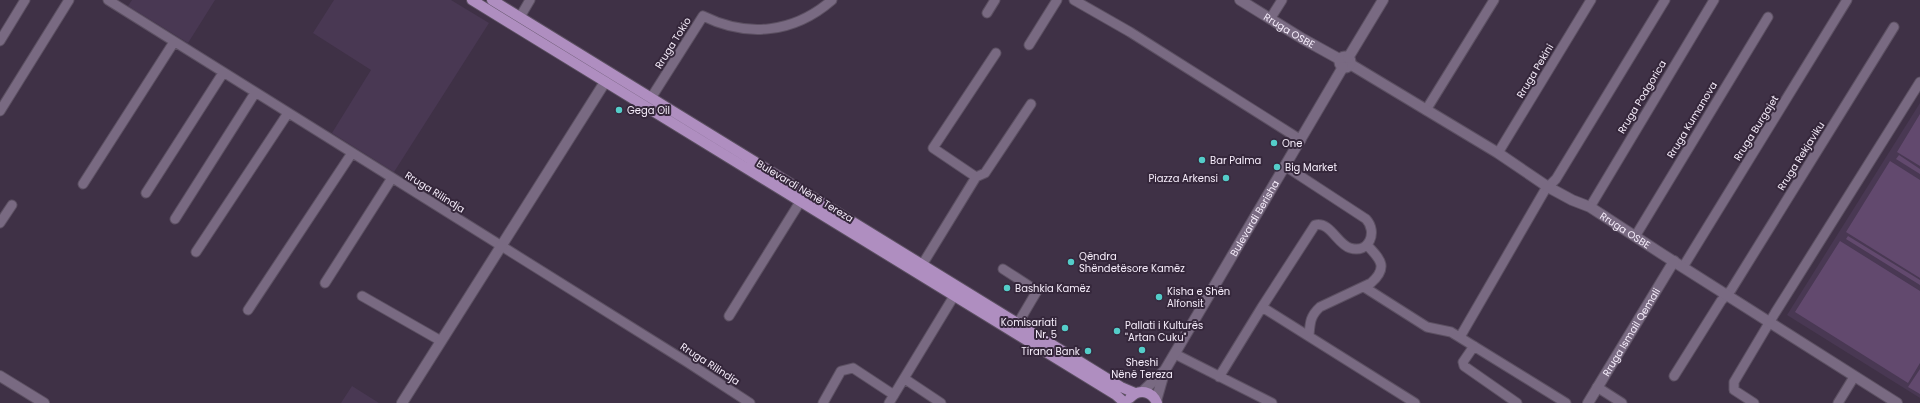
<svg xmlns="http://www.w3.org/2000/svg" width="1920" height="403" font-family="Poppins,sans-serif">
<style>
.built{fill:#493853}
.green{fill:#62496e}
.lines{fill:none;stroke-linecap:round;stroke-linejoin:round}
.minor-casing{stroke:#5c5062;stroke-width:11}
.tertiary-casing{stroke:#5c5062;stroke-width:12}
.secondary-casing{stroke:#5c5062;stroke-width:12}
.primary-casing{stroke:#5c5062;stroke-width:12}
.minor{stroke:#796a82;stroke-width:9}
.tertiary{stroke:#796a82;stroke-width:10}
.secondary{stroke:#796a82;stroke-width:10}
.primary{stroke:#af8ec0;stroke-width:10}
.poi-dot{fill:#54cdc9;stroke:#35273b;stroke-width:1.5}
.labels{text-anchor:middle;dominant-baseline:central;stroke-width:4;stroke-linejoin:round;paint-order:stroke}
.street-label{font-size:10px;fill:#f6edfb;stroke:#35273b}
.poi-label{font-size:10px;fill:#f6edfb;stroke:#35273b;text-anchor:start}
</style>
<rect width="100%" height="100%" fill="#3f3146"/>
<path class="built" d="M132,0H215L188,43L128,6Z
M334,0H451L489,23L394,172L332,133L371,70L313,33Z
M1920,103V398L1787,315Z
M352,386L379,403H341Z"/>
<path class="green" d="M1920,114V166L1897,152Z
M1899,155L1920,169V174L1896,159Z
M1890,161L1920,180V278L1846,232Z
M1848,236L1920,280V285L1846,239Z
M1840,241L1920,291V363L1908,383L1795,312Z
M1920,369V394L1908,387Z"/>
<g class="lines">
<defs>
<path id="minor" d="M108,0L687,362L750,403
M1074,0L1130,32L1301,140
M987,13L995,0
M520,17L530,0
M1270,19L1282,0
M0,41L25,0
M1029,45L1057,0
M651,98L703,16C748,38 794,33 832,0
M1426,110L1494,0
M0,111L69,0
M1498,153L1591,0
M1285,166L1366,219C1378,232 1369,254 1350,248C1337,244 1330,221 1315,225L1262,307L1415,403
M976,177L933,148L996,53
M83,184L174,42
M146,193L223,73
M1590,207L1714,0
M175,219L255,93
M0,223L12,205
M1636,235L1768,17
M196,252L288,113
M922,265L976,177L985,173L1031,104
M1683,267L1847,0
M1003,269L1037,291L1017,325
M325,283L392,178
M1364,287L1427,327L1451,332L1566,403
M362,296L441,341
M248,310L352,153
M729,316L800,202
M1309,336C1310,323 1310,316 1320,307L1371,283C1389,267 1380,259 1367,245
M1460,337L1545,190L1556,179L1665,0
M1474,346L1463,362L1464,366L1517,403
M1175,354L1272,403
M1674,376L1721,301L1731,290L1894,27
M1219,377L1262,307
M905,379L941,403
M1597,387L1622,403
M823,403L841,371L853,368L894,395
M889,403L954,296
M1754,403L1734,390V382L1775,313L1920,82
M1838,403L1854,377"/>
<g id="tertiary">
<path id="s1" d="M1240,0L1303,39L1341,60"/>
<path id="s2" d="M1350,64L1498,153L1548,187L1572,200L1590,207L1662,254L1897,403"/>
<path d="M0,376L44,403"/>
<path d="M402,403L605,82"/>
<path id="s3" d="M1588,403L1674,261"/>
</g>
<g id="secondary">
<circle cx="1345" cy="62" r="5.5"/>
<path d="M1348,58L1383,0"/>
<path id="s4" d="M1142,392L1165,370L1343,67"/>
<path d="M1156,401L1164,373"/>
</g>
<path id="primary" d="M472,0L1116,395L1125,403
M492,0L1121,387L1135,393
M1130,398C1139,388 1152,391 1157,403"/>
</defs>
<use href="#minor" class="minor-casing"/>
<use href="#tertiary" class="tertiary-casing"/>
<use href="#secondary" class="secondary-casing"/>
<use href="#primary" class="primary-casing"/>
<use href="#minor" class="minor"/>
<use href="#tertiary" class="tertiary"/>
<use href="#secondary" class="secondary"/>
<use href="#primary" class="primary"/>
</g>
<g class="poi-dot">
<circle cx="619" cy="110" r="4"/>
<circle cx="1274" cy="143" r="4"/>
<circle cx="1202" cy="160" r="4"/>
<circle cx="1277" cy="167" r="4"/>
<circle cx="1226" cy="178" r="4"/>
<circle cx="1071" cy="262" r="4"/>
<circle cx="1007" cy="288" r="4"/>
<circle cx="1159" cy="297" r="4"/>
<circle cx="1065" cy="328" r="4"/>
<circle cx="1117" cy="331" r="4"/>
<circle cx="1142" cy="350" r="4"/>
<circle cx="1088" cy="351" r="4"/>
</g>
<g class="labels">
<g class="street-label">
<text stroke="none"><textPath href="#s1" startOffset="58">Rruga OSBE</textPath></text>
<text transform="translate(673 43) rotate(-58)">Rruga Tokio</text>
<text transform="translate(1535 71) rotate(-59)">Rruga Pekini</text>
<text transform="translate(1642 97) rotate(-59)">Rruga Podgorica</text>
<text transform="translate(1692 120) rotate(-59)">Rruga Kumanova</text>
<text transform="translate(1756 128) rotate(-58)">Rruga Burgajet</text>
<text transform="translate(1801 156) rotate(-58)">Rruga Rekjaviku</text>
<text transform="translate(805 191) rotate(31)">Bulevardi Nënë Tereza</text>
<text transform="translate(435 192) rotate(32)">Rruga Rilindja</text>
<text stroke="none"><textPath href="#s4" startOffset="208">Bulevardi Berisha</textPath></text>
<text stroke="none"><textPath href="#s2" startOffset="322">Rruga OSBE</textPath></text>
<text stroke="none"><textPath href="#s3" startOffset="83">Rruga Ismail Qemali</textPath></text>
<text transform="translate(710 364) rotate(33)">Rruga Rilindja</text>
</g>
<g class="poi-label">
<text x="627" y="110">Gega Oil</text>
<text x="1282" y="143">One</text>
<text x="1210" y="160">Bar Palma</text>
<text x="1285" y="167">Big Market</text>
<text x="1218" y="178" text-anchor="end">Piazza Arkensi</text>
<text x="1079" y="256">Qëndra<tspan x="1079" dy="12">Shëndetësore Kamëz</tspan></text>
<text x="1015" y="288">Bashkia Kamëz</text>
<text x="1167" y="291">Kisha e Shën<tspan x="1167" dy="12">Alfonsit</tspan></text>
<text x="1057" y="322" text-anchor="end">Komisariati<tspan x="1057" dy="12">Nr. 5</tspan></text>
<text x="1125" y="325">Pallati i Kulturës<tspan x="1125" dy="12">"Artan Cuku"</tspan></text>
<text x="1080" y="351" text-anchor="end">Tirana Bank</text>
<text x="1142" y="362" text-anchor="middle">Sheshi<tspan x="1142" dy="12">Nënë Tereza</tspan></text>
</g>
</g>
</svg>
